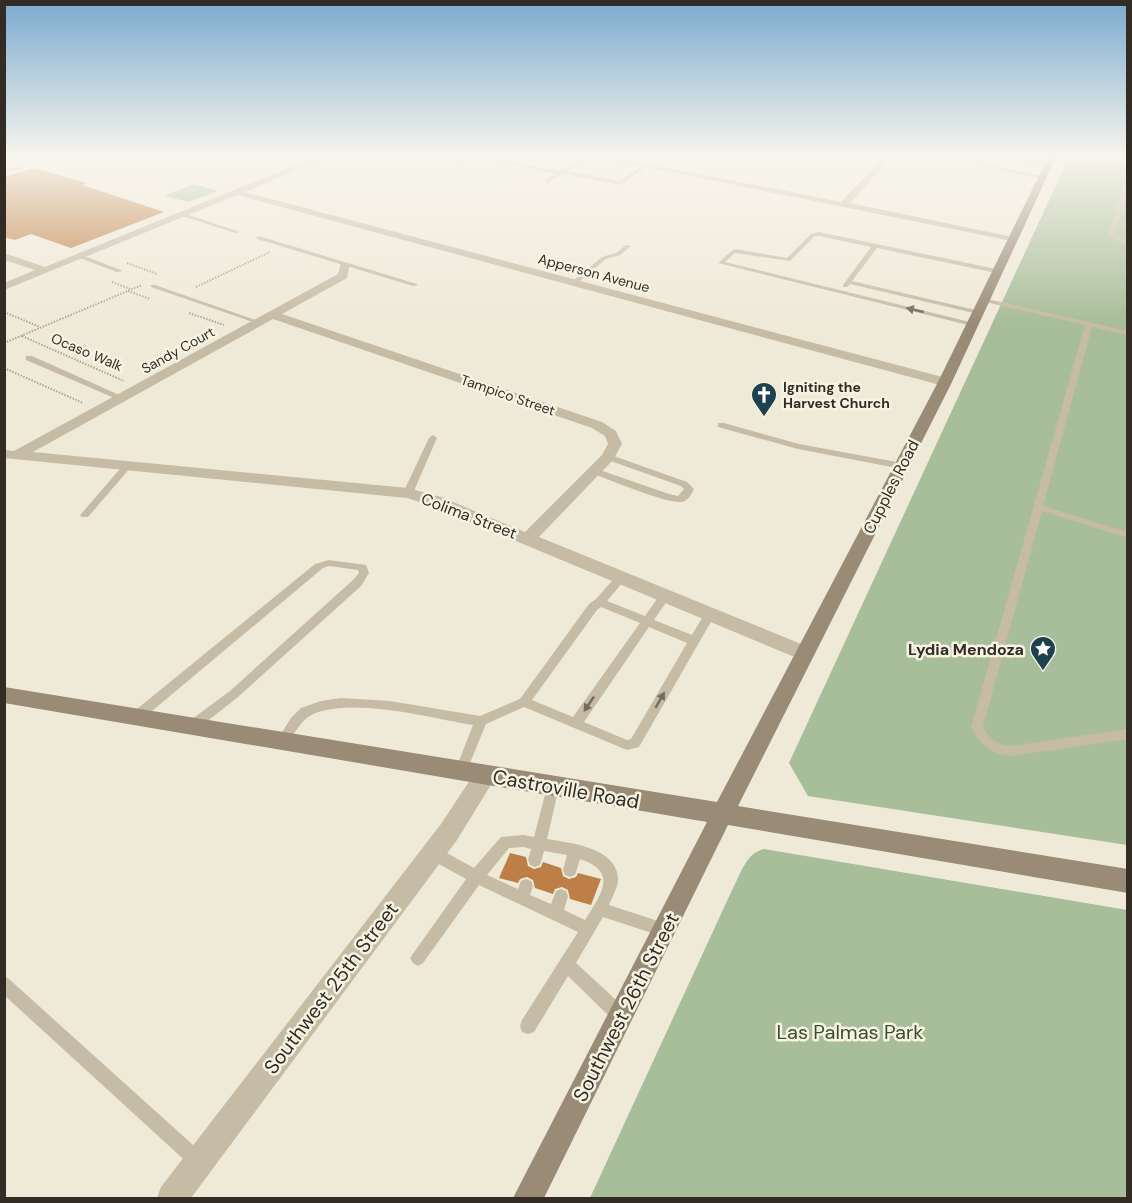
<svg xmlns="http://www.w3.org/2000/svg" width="1132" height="1203" font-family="'DM Sans',sans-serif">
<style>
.green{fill:#a8bd99}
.building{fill:#be7f46}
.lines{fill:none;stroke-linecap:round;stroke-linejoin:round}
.path{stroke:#b1a68f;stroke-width:2;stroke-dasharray:1.5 1.5;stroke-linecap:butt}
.lane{fill:#c6bba5;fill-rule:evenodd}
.street{fill:#c6bba5;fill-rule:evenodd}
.secondary{fill:#998b76;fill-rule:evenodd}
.oneway{fill:#756c5f}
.labels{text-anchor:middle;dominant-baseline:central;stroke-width:5;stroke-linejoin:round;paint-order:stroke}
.far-street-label{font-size:14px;fill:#322c25;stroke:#f7f3e3}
.far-poi-label{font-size:14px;font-weight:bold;fill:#322c25;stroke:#f7f3e3;text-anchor:start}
.street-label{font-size:16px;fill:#322c25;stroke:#f7f3e3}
.poi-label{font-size:16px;font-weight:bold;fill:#322c25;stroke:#f7f3e3;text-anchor:end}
.near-street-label{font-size:20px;fill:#322c25;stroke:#f7f3e3}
.near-park-label{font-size:20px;fill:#394e2b;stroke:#f7f3e3}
</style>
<rect width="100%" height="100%" fill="#efe9d8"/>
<path class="green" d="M1070,155L1127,162V845L808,796L789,763Z
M194,184L218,191L189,202L164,196Z
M764,849L1127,910V1198H590L733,888C741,873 746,853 764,849Z"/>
<path class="building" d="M34,168L87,183L82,185L164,212L71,248L31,234L15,240L4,237V177Z
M510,853L526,857L528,866L534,869L541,867L543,862L561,868L563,876L569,879L576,877L578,873L601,879L591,905L570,899L568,890L562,887L555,889L553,894L535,888L533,880L527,877L520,879L518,883L499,878Z"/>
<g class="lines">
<path class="path" d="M127,263L157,274
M112,282L130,289
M196,287L270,252
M128,291L150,299
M4,312L40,327
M189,313L224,325
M22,336L124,381
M4,343L142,285
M4,368L83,403"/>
<path class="lane" d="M470,155L560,171L588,155H594L567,171L619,181L644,165L648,166L620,185L563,174L547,183L545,180L556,174L473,157L458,165L454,164Z
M992,156L1049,163L1051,164L1049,165L992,158L984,160L981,164L1044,176L1042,179L976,165L980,158Z
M21,166L23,168L4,173V170Z
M1128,182V192L1114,233L1121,239L1128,240V244L1117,241L1108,233L1125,183Z
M179,213H183L240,232L235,233L179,215Z
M819,232L996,269L999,271L996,273L877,248L852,281L980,311V313L978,314L850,284L847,287H843V285L871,247L819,236H815L790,261L735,253L725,262L974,323L975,324L972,326L718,263L734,249L787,258L811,234Z
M259,236L417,284L418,285L413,286L257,239L256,238Z
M626,245L631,246L620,255L606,259L576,284H572V282L602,257L616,253Z
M79,254L121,270L122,271L117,272L77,257L76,256Z
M151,285H155L261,322L256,323L151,287Z
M983,298L1128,331V335L1092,327L1043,506L1128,532V538L1042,511L983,727C990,739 997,744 1011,746L1128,729V739L1011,756C990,754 980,745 971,727L1085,325L981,301L980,300Z
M26,356H32L126,398L125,400H119L26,360Z
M718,423H724L799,444L902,463L906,466L902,469L798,449L718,427Z
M433,435L437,438L413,493L411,495H405L403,493L429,438Z
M608,454L687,482L694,489C691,495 688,501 681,502C668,504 607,479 591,473V469H597L669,494L678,496L684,489L681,486L605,459V455Z
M128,462L132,465L131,467L88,517H82L80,515L82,513L125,463Z
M329,560L366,565L369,573L361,586L238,697L196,730L192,731L188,730L186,726L188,722L230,691L353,580L359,573L358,570L329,566L323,568L140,721L136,722L132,721L130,717L132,713L315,564Z
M622,573L627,577L607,601L645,616L662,592H670L671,595L654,620L692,635L707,610H715L716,613L639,747L627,750L524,707L486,724L465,775L461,777L457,775L455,771L473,725C429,718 366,700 322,711C307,714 300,724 292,737C292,738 288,744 287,745C284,748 282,746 279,745L277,741L279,737L291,718L301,708L321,701L341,698L390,701L480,716L520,699L589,604L596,599L618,574ZM601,607L640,623L573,717L532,700L597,610ZM649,627L687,643L631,739L627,740L584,722Z
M553,781L558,783L559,787L547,839C570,843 615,847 618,877C619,886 612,897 609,905L664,923L669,925L671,930L669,935L664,937L603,917L576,963L627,1010L629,1016L627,1022L621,1024L615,1022L568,976L534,1032L528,1034L522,1032L520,1026L522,1020L578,932L479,885L423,963L418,966L413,963L410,958L466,879L428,858L426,853L428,848L433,846L438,848L474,868L501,837L523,835L534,837L547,787L548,783ZM523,847L531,849L528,860L530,865L535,867L540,865L544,851L567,855L563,870L565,875L570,877L575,875L580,859C619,872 601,894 585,920L564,910L568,896L566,891L561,889L556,891L551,904L530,895L533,886L531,881L526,879L521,881L518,889L487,875L509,848Z
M4,976L9,979L203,1154L206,1160L203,1166L197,1169L191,1166L4,995Z"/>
<path class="street" d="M320,155H332L245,192L950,379L952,382L950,385H940L237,195L4,290V283L35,270L4,260V253L45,267Z
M587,155H604L841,202L885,155H894L850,203L1017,238L1012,241Z
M1104,155H1128V160Z
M341,262L350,264L347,278L282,314L602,422L616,431L622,444L613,460L539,537L811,648L814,653L811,658L804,660L797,658L429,505L407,498L4,458V450L14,451L338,274ZM273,319L592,428L605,436L608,444L602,455L525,532L441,497L408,488L33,452Z
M486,765L494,768L497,775L457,840L191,1198H157L161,1187L441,824L478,768Z"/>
<path class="secondary" d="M1049,155H1057L952,382L738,806L1128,869V893L728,825L544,1198H513L707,822L4,703V687L717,802L938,382Z"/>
</g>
<defs><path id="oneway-solid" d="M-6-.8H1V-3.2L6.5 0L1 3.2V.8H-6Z" transform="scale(1.5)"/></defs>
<g class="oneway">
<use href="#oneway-solid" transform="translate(915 310) rotate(-167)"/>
<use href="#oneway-solid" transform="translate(660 700) rotate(-60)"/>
<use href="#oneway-solid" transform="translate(589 704) rotate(124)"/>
</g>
<linearGradient id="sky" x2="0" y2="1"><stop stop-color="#7baacf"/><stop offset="0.48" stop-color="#f8f5ed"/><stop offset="1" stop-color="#f8f5ed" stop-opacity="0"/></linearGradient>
<rect width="1132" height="324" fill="url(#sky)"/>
<defs>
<symbol id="church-pin" viewBox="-11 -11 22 30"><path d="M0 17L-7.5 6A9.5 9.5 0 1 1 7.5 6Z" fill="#1e4150" stroke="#f7f3e3"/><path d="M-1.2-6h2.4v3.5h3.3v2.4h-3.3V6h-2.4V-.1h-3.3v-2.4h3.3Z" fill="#fff"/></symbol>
<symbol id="sight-pin" viewBox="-11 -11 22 30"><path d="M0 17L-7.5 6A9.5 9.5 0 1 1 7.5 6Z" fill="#1e4150" stroke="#f7f3e3"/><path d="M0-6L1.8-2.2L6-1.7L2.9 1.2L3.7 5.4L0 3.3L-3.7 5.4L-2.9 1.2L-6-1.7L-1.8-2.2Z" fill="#fff"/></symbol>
</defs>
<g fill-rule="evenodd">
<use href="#church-pin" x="749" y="380" width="30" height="40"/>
<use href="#sight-pin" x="1028" y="634" width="30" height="40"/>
</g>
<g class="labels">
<g class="far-street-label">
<text transform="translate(594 273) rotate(15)">Apperson Avenue</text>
<text transform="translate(178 350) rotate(-29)">Sandy Court</text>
<text transform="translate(87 352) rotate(23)">Ocaso Walk</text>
<text transform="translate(508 395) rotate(19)">Tampico Street</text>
</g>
<g class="far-poi-label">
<text x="783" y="387">Igniting the<tspan x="783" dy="16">Harvest Church</tspan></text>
</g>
<g class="street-label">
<text transform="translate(891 487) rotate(-63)">Cupples Road</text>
<text transform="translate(469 516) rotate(21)">Colima Street</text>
</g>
<g class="poi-label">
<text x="1024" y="649">Lydia Mendoza</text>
</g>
<g class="near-street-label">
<text transform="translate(566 789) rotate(10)">Castroville Road</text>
<text transform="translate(331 988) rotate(-53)">Southwest 25th Street</text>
<text transform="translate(626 1007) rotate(-63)">Southwest 26th Street</text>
</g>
<g class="near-park-label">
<text x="850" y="1032">Las Palmas Park</text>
</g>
</g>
<rect width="1132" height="1203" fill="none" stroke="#322c25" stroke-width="12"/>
</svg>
